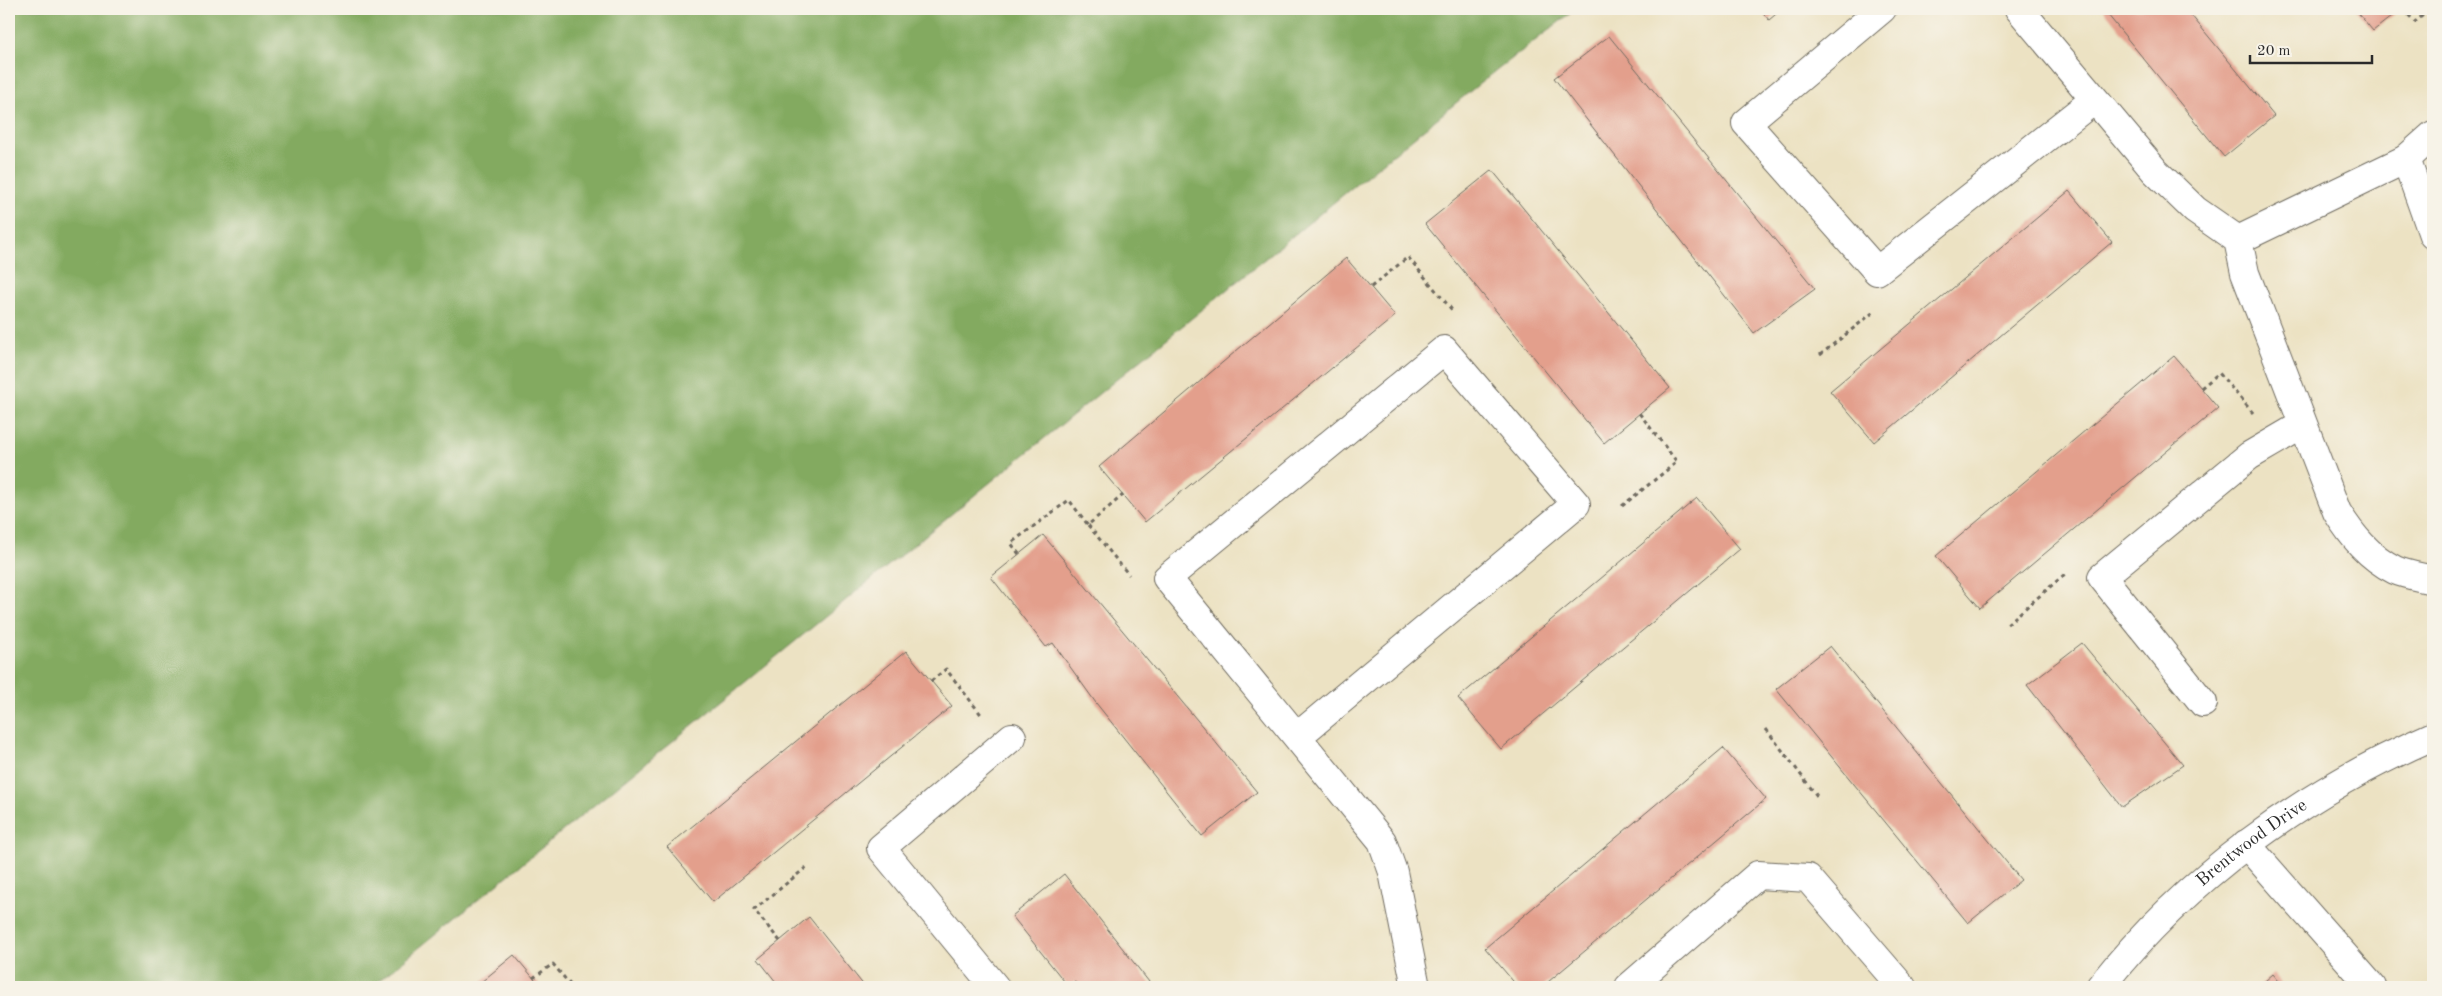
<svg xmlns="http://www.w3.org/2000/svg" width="2442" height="996" font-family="'Old Standard TT',serif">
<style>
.forest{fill:#83aa60;stroke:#576a46}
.building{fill:#e39f8c}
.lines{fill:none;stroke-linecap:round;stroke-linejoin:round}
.minor-casing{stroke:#6f6b60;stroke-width:30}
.path{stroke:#6f6b60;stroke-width:3;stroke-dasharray:4 4;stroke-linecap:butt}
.minor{stroke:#fff;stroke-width:28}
.labels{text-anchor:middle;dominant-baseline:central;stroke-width:4;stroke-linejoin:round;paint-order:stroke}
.street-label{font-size:18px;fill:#2b2b2b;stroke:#f7f3e8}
</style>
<rect width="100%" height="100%" fill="#f7f3e8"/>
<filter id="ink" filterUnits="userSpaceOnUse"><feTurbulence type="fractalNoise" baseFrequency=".02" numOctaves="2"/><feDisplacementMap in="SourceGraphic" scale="10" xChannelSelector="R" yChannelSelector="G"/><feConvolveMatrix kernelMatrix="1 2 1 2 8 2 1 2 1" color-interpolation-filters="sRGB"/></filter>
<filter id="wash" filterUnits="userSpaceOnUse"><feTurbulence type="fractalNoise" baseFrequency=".0096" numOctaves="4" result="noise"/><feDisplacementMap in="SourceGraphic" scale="20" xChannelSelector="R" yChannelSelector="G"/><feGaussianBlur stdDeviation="1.12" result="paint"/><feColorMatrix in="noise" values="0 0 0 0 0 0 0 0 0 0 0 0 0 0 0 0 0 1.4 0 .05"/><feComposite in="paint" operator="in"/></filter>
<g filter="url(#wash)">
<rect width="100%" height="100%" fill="#ece2c3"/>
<path class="forest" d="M9,9H1576L1478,85L371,987H9Z"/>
<g id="blocks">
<path class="building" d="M1760,9H1782L1769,20Z
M2103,9H2186L2274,116L2224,157Z
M2355,9H2401L2373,31Z
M1609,36L1815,289L1754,333L1554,78Z
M1492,170L1670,388L1604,443L1425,224Z
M2069,191L2112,242L1874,442L1830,391Z
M1346,258L1395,316L1145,522L1099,467Z
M2174,356L2218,408L1980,608L1936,556Z
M1697,498L1740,549L1501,749L1458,698Z
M1043,535L1257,792L1202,836L1096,703L1053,643L1046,647L991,577Z
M2082,643L2183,765L2122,807L2027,685Z
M1830,646L2021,880L1968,923L1776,689Z
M906,651L952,706L713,902L667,847Z
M1723,748L1766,799L1542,987H1518L1485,948Z
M1064,874L1153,987H1078L1075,982L1068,986L1012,916Z
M809,917L865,987H780L758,959Z
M514,955L541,987H475Z
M2273,974L2284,987H2258Z"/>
</g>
</g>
<g filter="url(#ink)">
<use href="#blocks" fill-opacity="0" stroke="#6f6b60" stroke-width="1"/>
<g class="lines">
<defs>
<g id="minor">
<path d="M1882,9L1746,123L1877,271L2094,100"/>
<path d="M2019,9L2155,171L2195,210L2238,240L2245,273L2337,512C2352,536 2369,557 2395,570C2406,575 2421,577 2433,580"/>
<path d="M2406,159L2433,135"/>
<path d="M2238,240L2406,159L2433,235"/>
<path d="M2203,703L2102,577L2249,456L2302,425"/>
<path d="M1298,736L1576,504L1444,350L1167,578L1382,841L1393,872L1416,987"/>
<path d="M2246,844L2372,987"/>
<path d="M995,987L881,848L1012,737"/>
<path d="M1629,987L1758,875L1808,878L1902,987"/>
<path id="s1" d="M2100,987C2187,877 2304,792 2433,736"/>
</g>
</defs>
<use href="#minor" class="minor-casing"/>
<path class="path" d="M2403,9L2415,22L2430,9
M1371,287L1408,257L1452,310
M1820,355L1875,311
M2201,388L2219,373L2253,413
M1622,506L1677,462L1639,413
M1088,525L1129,575
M1019,554L1011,543L1069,500L1088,525L1123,495
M2007,624L2065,574
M931,681L946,669L983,717
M1766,729L1817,796
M780,941L754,910L809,865
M2427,970L2433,965
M533,978L553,964L572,987"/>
<use href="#minor" class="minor"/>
</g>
</g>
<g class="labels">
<g class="street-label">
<text stroke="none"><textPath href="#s1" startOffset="210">Brentwood Drive</textPath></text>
</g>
</g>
<rect width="2442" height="996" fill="none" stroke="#f7f3e8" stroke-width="30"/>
<path d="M2250 55v8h122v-8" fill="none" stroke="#2b2b2b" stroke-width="2.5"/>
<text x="2257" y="55" font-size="15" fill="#2b2b2b" stroke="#f7f3e8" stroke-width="4" paint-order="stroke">20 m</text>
</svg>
